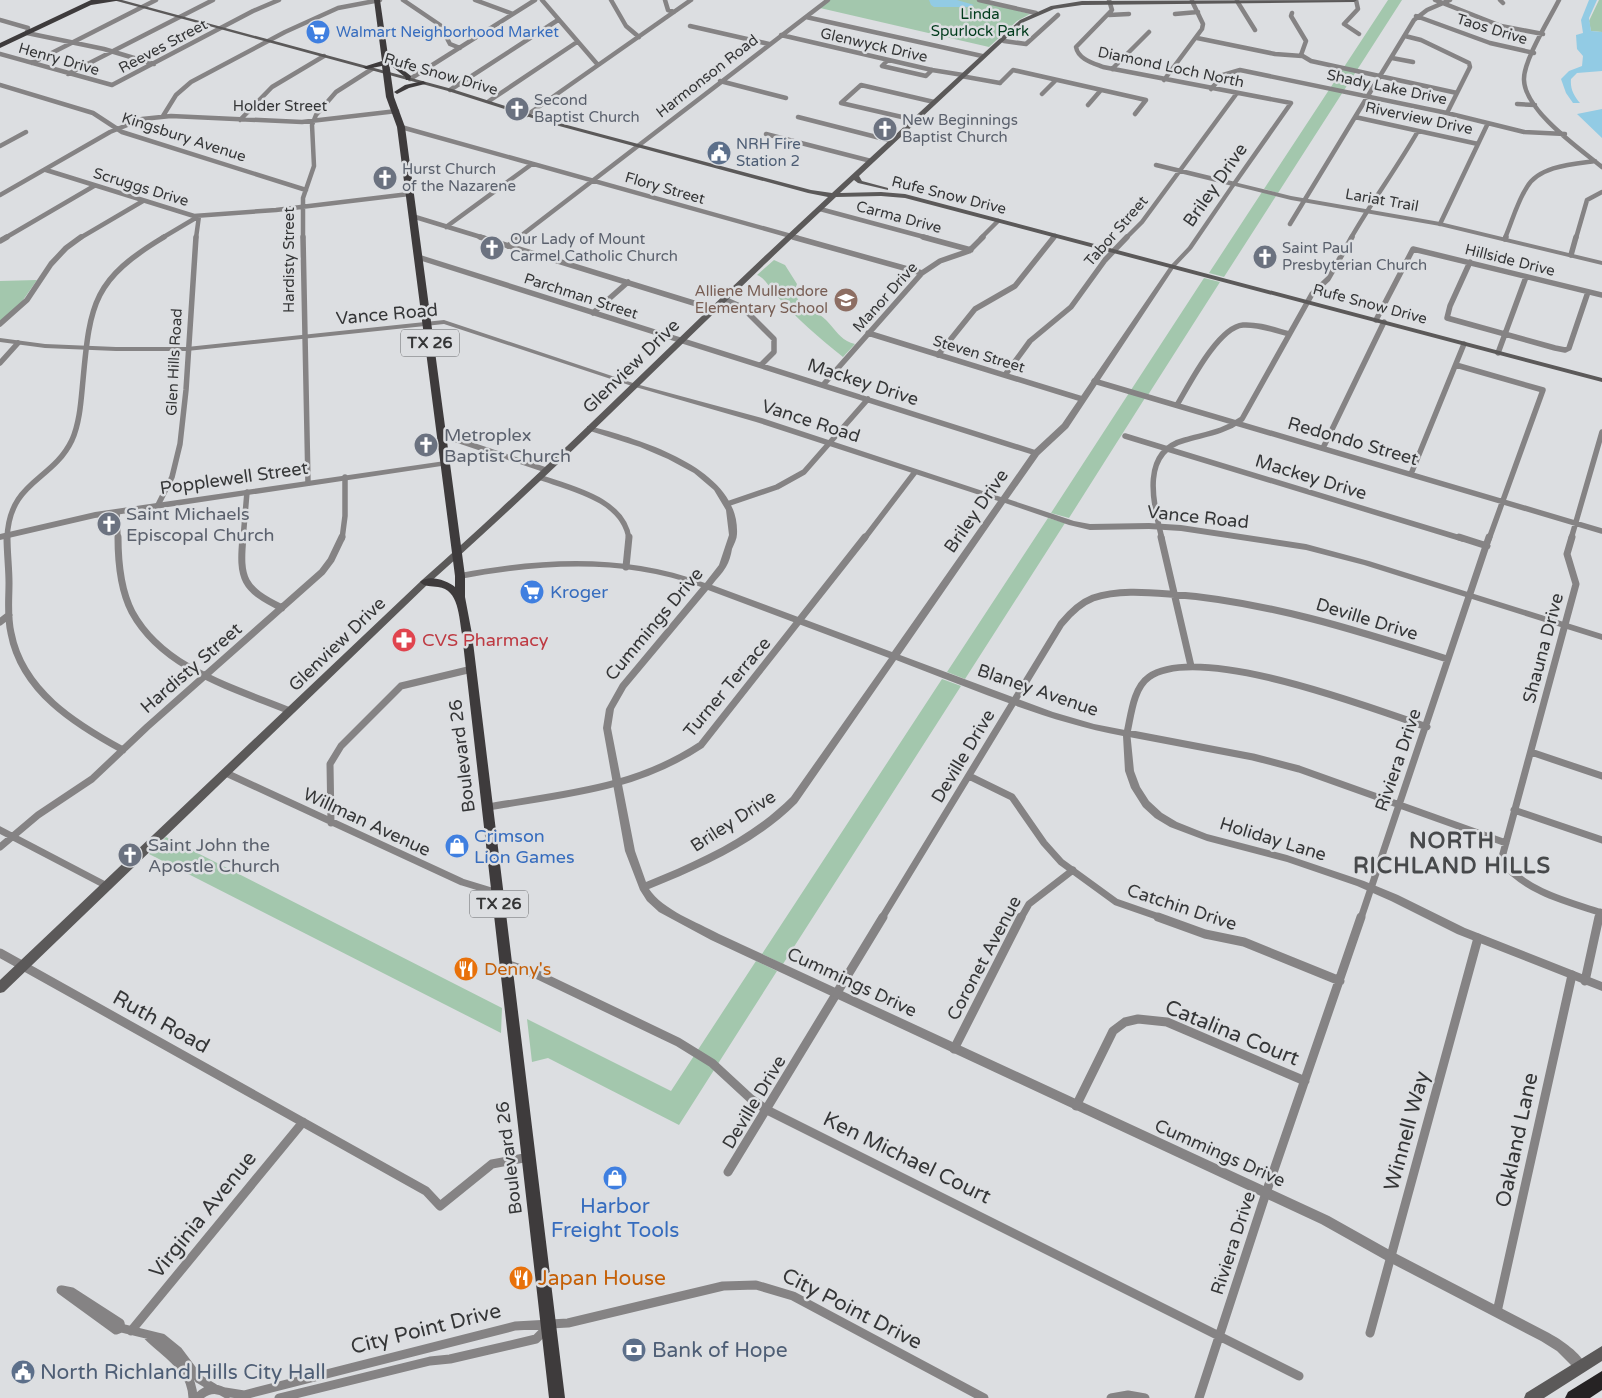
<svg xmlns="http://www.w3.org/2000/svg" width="1602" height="1398" font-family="'Varela Round',sans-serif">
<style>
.green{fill:#a3c7ad}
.water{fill:#92cbe4}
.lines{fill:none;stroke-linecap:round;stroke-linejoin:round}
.minor-far3{stroke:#858384;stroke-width:4.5}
.minor-far2{stroke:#858384;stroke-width:5.5}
.minor-far1{stroke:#858384;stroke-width:7}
.minor{stroke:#858384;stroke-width:9}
.tertiary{fill:#858384;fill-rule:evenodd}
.secondary{fill:#5b5959;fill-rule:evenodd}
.primary{fill:#3e3b3c;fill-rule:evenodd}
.motorway{fill:#262324;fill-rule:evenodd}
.labels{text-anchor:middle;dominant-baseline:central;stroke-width:5;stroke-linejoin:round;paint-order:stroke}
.far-park-label{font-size:15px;fill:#013b1c;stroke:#dcdee1}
.far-street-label{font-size:15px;fill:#353637;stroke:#dcdee1}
.far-shop-label{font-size:15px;fill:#366cbe;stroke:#dcdee1;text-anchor:start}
.far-worship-label{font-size:15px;fill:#5b616d;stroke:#dcdee1;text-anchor:start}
.far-service-label{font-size:15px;fill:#4e5e75;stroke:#dcdee1;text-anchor:start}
.far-education-label{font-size:15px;fill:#785e54;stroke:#dcdee1;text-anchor:end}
.shield{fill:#dcdee1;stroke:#67686a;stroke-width:1}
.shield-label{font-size:16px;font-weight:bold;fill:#353637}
.street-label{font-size:18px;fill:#353637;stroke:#dcdee1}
.worship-label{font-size:18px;fill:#5b616d;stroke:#dcdee1;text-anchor:start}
.shop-label{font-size:18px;fill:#366cbe;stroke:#dcdee1;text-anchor:start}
.health-label{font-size:18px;fill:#be3a42;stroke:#dcdee1;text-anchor:start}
.food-label{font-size:18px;fill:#c56008;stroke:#dcdee1;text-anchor:start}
.near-street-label{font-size:21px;fill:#353637;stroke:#dcdee1}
.near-shop-label{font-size:21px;fill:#366cbe;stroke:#dcdee1}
.near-food-label{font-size:21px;fill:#c56008;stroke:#dcdee1;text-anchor:start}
.near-service-label{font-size:21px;fill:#4e5e75;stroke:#dcdee1;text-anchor:start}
.district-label{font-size:22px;font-weight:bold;letter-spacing:1px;fill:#47494b;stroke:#dcdee1}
</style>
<rect width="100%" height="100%" fill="#dcdee1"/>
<path class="green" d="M830,0H977L1030,14L1017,21L989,47L820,8Z
M1388,0H1402L1278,193L1264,189Z
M1599,0H1602V32L1591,31L1589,21Z
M1262,192L1276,196L1224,277L1209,273Z
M774,260L785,265L797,284L794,292L803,309C833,313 831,338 855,344L843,357C819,338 796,318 776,295C770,288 765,278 757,275Z
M1204,278L1220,282L1148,395L1131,390Z
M37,280L21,303L0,321V281Z
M1129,393L1145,398L1069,518L1051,513Z
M1048,518L1065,523L965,679L947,672Z
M942,679L961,686L783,964L762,954Z
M166,837L502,1008L501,1033L149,854Z
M756,961L777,971L679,1125L548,1058L532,1062L527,1019L671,1091Z"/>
<path class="water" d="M929,0H957L974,5L968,7H934L931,5Z
M1589,0H1597L1589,18L1591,31L1602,32V71L1577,73L1571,79C1570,89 1574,96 1580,103H1573L1566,93L1561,79L1569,71L1582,66L1583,56L1577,49L1576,35L1583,33L1581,20Z
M1602,109V138L1577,114Z"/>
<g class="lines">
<path class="minor-far3" d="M403,0L440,25L450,44L460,48
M475,0L513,14
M542,0L598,65
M611,0L626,26L639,37
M665,0L668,10L674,12
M979,0L1036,13
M1109,0L1112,10L1076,47C1078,59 1093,63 1103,67L1291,103L1234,184L1156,165
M1356,0L1358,9L1344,24L1359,34
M1435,0L1501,26L1543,34
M1500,0L1503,3
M1559,0C1550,18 1523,61 1524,80C1525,111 1580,149 1602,167
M1237,1L1255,30
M1292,13L1291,16L1306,41L1301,55L1311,61L1457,93
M1175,14L1198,12
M1109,15L1129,14
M1416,16L1490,43L1534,53
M806,17L982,56
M0,20L28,28L27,33L104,49L154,64
M690,26L769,44
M781,35L932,70L963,75
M1405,36L1421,40L1469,63L1470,67L1447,113
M1197,38L1275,54L1302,56
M1004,41L1026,44L1058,15
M0,54L112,85L253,11L279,0
M1392,58L1413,62
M888,60L882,66L926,76L932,70
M32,63L156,0
M1112,69L1149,32
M68,74L213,0
M961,76L1000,83
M410,79L535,0
M1164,80L1202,29L1203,24L1192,1
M720,81L786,98
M1000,83L1013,70L1146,100L1135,114
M0,85L93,113L122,132L306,190
M1211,89L1223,75L1240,70L1447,113L1524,132L1565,134
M450,90L558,20
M1042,94L1056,80
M489,101L577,42
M1517,104L1535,105
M1088,105L1101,90
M527,115L691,0
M163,116L176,95L191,82L285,32L338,8L380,0
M798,117L892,141
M1355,117L1478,144
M240,120L272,87L324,56
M915,120L841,103L861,85L934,102
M401,127L798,238
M766,134L871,161
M0,146L26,132
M46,170L194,216L276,210L409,194
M0,195L110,132L142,119L171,116L302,122L397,111
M820,209L928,238
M412,216L484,238
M1290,224L1414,20L1427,10L1450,0
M1440,224L1488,123
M446,227L532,164
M5,238L94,186
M80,238L143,201
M162,238L199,216
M196,238L199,216
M303,238V198L314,166L312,125L316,115L336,92L372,69
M518,238L828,0
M981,238L998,221
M1053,238L1055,236
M1126,238L1142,222L1237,93
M1351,238C1372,201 1397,168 1418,131
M1505,238C1512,222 1517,202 1527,187C1539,166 1573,164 1595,161
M1576,238L1587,200L1602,192"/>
<path class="minor-far2" d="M303,237L308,483
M480,237L713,309
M793,237L922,273
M923,237L971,250
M1505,239L1506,237
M0,241L7,237
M508,246L520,237
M1571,255L1576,237
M418,257L1036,453
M1470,262L1450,306L1447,318L1555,348L1565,350L1569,348L1588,292
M724,299L742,307L774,339V352L761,365
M593,313L628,282
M1376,320L1413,249L1602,295
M0,324L27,300L51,264L66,248L81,237
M868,333L1082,399
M1498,353L1526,277
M938,355L975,309L1015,286L1054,237
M0,363L18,343
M1456,365L1543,390L1489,539
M1005,375L1030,341L1071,307L1105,260L1127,237
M1094,381L1602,531
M823,385L922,273L940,261L969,251L983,237
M1177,405C1189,385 1218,327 1243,325C1258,324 1274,330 1289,334
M442,435L546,470
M1125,436L1463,539
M1323,448L1384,322
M1411,474L1464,344
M539,477C570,488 624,499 629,539
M727,504L777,487L804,472L868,399
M158,505L172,477L180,444L186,390L196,237
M117,512L118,539
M7,539C9,480 52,482 72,440C80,422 81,400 83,380C90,302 94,279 164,237
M243,539L247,492
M342,539L345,516V477
M864,539L915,472
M1162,539C1154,505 1139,452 1185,440C1206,434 1224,432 1242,419L1312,294L1328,279L1352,237
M1571,539L1602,432"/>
<path class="minor-far1" d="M7,537C7,553 9,568 9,583C9,600 7,616 11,633C22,691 75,724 123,750
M118,537C118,562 120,589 132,612C163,669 234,688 290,711
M243,537C239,579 243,589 282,608
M1161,537L1191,666
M1459,537L1487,546
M1572,537L1567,554L1576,584L1501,861C1527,892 1565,901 1602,913
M626,567L629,537
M0,622L9,615
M1427,727C1371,708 1199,642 1149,677C1133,688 1131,716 1127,733L1253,757L1299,769L1506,843
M1531,752L1602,776
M226,773L462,882L498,893
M969,776L1012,797L1044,843L1061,862L1116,902L1162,918
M488,807C564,794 635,789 701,745L865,537
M1514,810L1602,840
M331,823L330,764L341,746L401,686L472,669
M0,830L107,886
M0,847L38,815L92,779L147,727L322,572L331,560L342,537
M882,918L1061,624C1070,613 1080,603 1093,598C1117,590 1144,592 1169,594C1265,601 1356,630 1447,659
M1021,918L1029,904L1073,870
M1361,918L1489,537
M1599,918L1600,912"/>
<path class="minor" d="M1158,917L1205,934L1244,942L1340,981
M0,953L426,1191L440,1206L492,1164L529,1157
M506,964L536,974L678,1042L712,1063L751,1099L767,1110L1299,1376
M1585,981L1599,917
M954,1049L1021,917
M1076,1106L1113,1031L1125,1022L1138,1019L1167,1022L1305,1081
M728,1172L883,917
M61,1290L116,1330L121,1328L162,1338L178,1351L199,1379L214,1388
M62,1290L72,1292L120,1323L121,1328
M1497,1312L1572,975
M131,1331L303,1122
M1370,1333L1478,938
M148,1336C167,1355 192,1367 193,1398
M225,1392L244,1395L515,1326L568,1323L723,1286L756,1285L793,1296L984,1398
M197,1398C206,1389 216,1386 227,1394
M279,1398L430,1361L450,1359L536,1339L548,1327
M1111,1398L1128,1395L1145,1398
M1199,1398L1266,1193L1361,917"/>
<path class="tertiary" d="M1234,182L1291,196L1440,222L1602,261V265L1440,226L1291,200L1235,186L1192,249L1174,268L1068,428L1039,455L1008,499L1074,521L1090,524L1149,523L1181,525L1306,544L1369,561L1602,634V640L1364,565L1306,550L1181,531L1149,529L1090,530L1069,525L1005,503L900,655L1053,712L1094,724L1130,731L1134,771L1140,787L1149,801L1162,813L1177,822L1207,834L1287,855L1364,881L1398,895L1465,928L1602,982V991L1457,934L1391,901L1357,886L1287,862L1207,841L1170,827L1155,818L1143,807L1131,788L1125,771L1123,736C1044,721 970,688 896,660L797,803C756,844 703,867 649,889C663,910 697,922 719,934L1329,1216L1395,1253L1549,1333C1562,1340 1581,1353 1587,1367L1585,1371L1581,1373L1577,1371L1557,1351L1541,1341L1387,1261L1321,1224L711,940L659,912L647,901L640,890L625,851L603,728L606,709L620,684L701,587C623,558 540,564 460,579L456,576L460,573C541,558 625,553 705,583L719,565L729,535L726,510L714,490L694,473L668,459L640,447L587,430V426H590C641,440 740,468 737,534C737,539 734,544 732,549C731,555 729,562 726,567C722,574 716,579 712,585L892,652L998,501L756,422L632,386L444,324L187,351H116L45,348L0,342V338L45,344L116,347H187L444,320L636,384L762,418L1001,497L1033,451L1062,424L1170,266L1188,247L1232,183ZM708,590L889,658L791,797C750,838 699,860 646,882L635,851L611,728L614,709L626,688Z
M445,461H448V465L95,518L0,540V534L95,512Z"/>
<path class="secondary" d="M113,0H122L452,89L552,121L811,190L832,193L1020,20L1051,6L1082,1L1357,0L1354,2L1082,5L1054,9L1024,22L859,176L862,181L888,188V190L858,183L854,180L840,193L881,192L905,194L1602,378V382L905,198L881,196L836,197C698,325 568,460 428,584L4,992L0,993V980L422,580C561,457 691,323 828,197L808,193L548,123L448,91Z
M1602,1346V1361L1544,1398H1524L1526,1393Z"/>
<path class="primary" d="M91,0H122L91,5L0,48V43Z
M374,0H380L394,97L405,127L465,576V597L472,634L565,1398H549L462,634C459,618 459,589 438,587C432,586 424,587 420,582C428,574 447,580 455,587V576L397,127L386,97L382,66L366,69L363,67L382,61Z
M393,65H397L411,76L410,80H406L405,77L393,67Z
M423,81L426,83L425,84L409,88L397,94L394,92L405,85Z"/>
<path class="motorway" d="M1602,1371V1390L1590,1398H1565L1568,1392Z"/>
</g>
<defs>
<symbol id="supermarket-disc" viewBox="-11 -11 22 22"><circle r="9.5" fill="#3f7fe0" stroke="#dcdee1"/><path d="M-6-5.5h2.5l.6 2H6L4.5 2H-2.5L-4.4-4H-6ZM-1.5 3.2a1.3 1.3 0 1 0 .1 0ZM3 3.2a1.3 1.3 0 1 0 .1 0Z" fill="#fff"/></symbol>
<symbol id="church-disc" viewBox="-11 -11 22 22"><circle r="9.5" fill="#6b7280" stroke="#dcdee1"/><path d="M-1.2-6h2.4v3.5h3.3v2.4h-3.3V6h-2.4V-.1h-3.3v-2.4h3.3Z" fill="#fff"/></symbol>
<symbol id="civic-disc" viewBox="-11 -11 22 22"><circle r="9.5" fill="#5c6f8a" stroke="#dcdee1"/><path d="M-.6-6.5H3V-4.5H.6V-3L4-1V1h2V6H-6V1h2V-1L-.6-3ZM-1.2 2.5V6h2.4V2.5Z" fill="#fff"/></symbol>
<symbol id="school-disc" viewBox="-11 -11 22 22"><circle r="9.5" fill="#8d6e63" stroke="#dcdee1"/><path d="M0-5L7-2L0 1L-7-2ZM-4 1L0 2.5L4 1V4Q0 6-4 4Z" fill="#fff"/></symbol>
<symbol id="pharmacy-disc" viewBox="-11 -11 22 22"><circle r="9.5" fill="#e0444e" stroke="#dcdee1"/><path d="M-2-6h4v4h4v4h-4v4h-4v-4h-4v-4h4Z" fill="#fff"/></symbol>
<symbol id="shop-disc" viewBox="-11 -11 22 22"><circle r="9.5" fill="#3f7fe0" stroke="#dcdee1"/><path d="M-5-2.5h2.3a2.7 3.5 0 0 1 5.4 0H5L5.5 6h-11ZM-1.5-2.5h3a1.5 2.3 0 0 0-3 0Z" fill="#fff"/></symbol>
<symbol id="restaurant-disc" viewBox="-11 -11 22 22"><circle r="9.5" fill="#e8710a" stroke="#dcdee1"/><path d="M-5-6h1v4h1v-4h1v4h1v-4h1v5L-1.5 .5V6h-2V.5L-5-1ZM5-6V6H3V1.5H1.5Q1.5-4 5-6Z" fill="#fff"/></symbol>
<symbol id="bank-disc" viewBox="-11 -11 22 22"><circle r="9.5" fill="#5c6f8a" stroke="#dcdee1"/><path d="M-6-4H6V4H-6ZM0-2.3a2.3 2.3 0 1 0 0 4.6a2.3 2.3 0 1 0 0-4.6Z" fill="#fff"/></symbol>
</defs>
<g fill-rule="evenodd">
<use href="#supermarket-disc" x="304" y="18" width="28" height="28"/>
<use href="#church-disc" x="503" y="95" width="28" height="28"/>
<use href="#church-disc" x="871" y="115" width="28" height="28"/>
<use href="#civic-disc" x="705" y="139" width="28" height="28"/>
<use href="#church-disc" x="371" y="164" width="28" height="28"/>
<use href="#church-disc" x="478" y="234" width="28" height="28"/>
<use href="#church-disc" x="1251" y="243" width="28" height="28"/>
<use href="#school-disc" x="832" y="286" width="28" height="28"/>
<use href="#church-disc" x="412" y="431" width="28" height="28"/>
<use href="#church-disc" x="95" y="510" width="28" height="28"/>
<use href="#supermarket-disc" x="518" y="578" width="28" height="28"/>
<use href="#pharmacy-disc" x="390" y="626" width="28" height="28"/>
<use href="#shop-disc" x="443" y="832" width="28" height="28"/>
<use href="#church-disc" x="116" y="841" width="28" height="28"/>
<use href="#restaurant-disc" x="452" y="955" width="28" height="28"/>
<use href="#shop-disc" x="601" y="1164" width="28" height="28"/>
<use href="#restaurant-disc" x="507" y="1264" width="28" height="28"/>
<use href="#bank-disc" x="620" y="1336" width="28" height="28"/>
<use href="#civic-disc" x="9" y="1358" width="28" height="28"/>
</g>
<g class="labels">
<g class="far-park-label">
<text x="980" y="14">Linda<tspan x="980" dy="17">Spurlock Park</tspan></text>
</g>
<g class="far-street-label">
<text transform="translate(1492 29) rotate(17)">Taos Drive</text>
<text transform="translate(874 45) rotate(13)">Glenwyck Drive</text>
<text transform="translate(163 46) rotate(-28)">Reeves Street</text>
<text transform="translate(59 59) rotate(16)">Henry Drive</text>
<text transform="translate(1171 67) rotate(12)">Diamond Loch North</text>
<text transform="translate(441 74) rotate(16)">Rufe Snow Drive</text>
<text transform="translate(707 76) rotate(-38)">Harmonson Road</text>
<text transform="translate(1387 87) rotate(12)">Shady Lake Drive</text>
<text x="280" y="106">Holder Street</text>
<text transform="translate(1419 118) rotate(12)">Riverview Drive</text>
<text transform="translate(184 137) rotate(18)">Kingsbury Avenue</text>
<text transform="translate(141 187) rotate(17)">Scruggs Drive</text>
<text transform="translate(665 188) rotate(16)">Flory Street</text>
<text transform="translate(949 195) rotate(14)">Rufe Snow Drive</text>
<text transform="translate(1382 200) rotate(10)">Lariat Trail</text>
<text transform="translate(899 217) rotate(15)">Carma Drive</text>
<text transform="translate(1116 231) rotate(-49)">Tabor Street</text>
<text transform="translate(289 260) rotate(-90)">Hardisty Street</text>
<text transform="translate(1510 260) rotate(14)">Hillside Drive</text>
<text transform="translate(581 296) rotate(18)">Parchman Street</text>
<text transform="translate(885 297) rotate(-48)">Manor Drive</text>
<text transform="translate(1370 304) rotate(15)">Rufe Snow Drive</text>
<text transform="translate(979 354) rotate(17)">Steven Street</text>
<text transform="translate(174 362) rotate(-87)">Glen Hills Road</text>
</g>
<g class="far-shop-label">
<text x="336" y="32">Walmart Neighborhood Market</text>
</g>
<g class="far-worship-label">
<text x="534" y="100">Second<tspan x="534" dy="17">Baptist Church</tspan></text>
<text x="902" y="120">New Beginnings<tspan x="902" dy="17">Baptist Church</tspan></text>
<text x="402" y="169">Hurst Church<tspan x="402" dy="17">of the Nazarene</tspan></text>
<text x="510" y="239">Our Lady of Mount<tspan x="510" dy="17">Carmel Catholic Church</tspan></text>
<text x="1282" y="248">Saint Paul<tspan x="1282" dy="17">Presbyterian Church</tspan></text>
</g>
<g class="far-service-label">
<text x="736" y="144">NRH Fire<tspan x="736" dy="17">Station 2</tspan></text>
</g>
<g class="far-education-label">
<text x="828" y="291">Alliene Mullendore<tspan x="828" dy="17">Elementary School</tspan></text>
</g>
<g class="shield">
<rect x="401" y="329.5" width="58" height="27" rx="4"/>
<rect x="470" y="890.5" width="58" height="27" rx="4"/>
</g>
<g class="shield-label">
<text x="430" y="343">TX 26</text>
<text x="499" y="904">TX 26</text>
</g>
<g class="street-label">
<text transform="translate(1215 185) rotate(-55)">Briley Drive</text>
<text transform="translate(387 314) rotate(-5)">Vance Road</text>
<text transform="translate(631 366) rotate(-44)">Glenview Drive</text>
<text transform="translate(863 382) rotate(18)">Mackey Drive</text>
<text transform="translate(811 421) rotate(18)">Vance Road</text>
<text transform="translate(1353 441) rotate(16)">Redondo Street</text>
<text transform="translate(1311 477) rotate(17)">Mackey Drive</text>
<text transform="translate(234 478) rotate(-8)">Popplewell Street</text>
<text transform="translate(976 511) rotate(-55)">Briley Drive</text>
<text transform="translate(1198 517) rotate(6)">Vance Road</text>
<text transform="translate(1367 619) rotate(17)">Deville Drive</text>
<text transform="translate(654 624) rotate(-50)">Cummings Drive</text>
<text transform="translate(337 644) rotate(-44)">Glenview Drive</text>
<text transform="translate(1543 648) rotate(-75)">Shauna Drive</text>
<text transform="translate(191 668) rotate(-41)">Hardisty Street</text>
<text transform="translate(727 687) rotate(-50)">Turner Terrace</text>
<text transform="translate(1038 690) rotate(19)">Blaney Avenue</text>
<text transform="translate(462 756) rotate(-97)">Boulevard 26</text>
<text transform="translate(963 756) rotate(-59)">Deville Drive</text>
<text transform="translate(1398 760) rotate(-71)">Riviera Drive</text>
<text transform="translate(733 821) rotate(-33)">Briley Drive</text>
<text transform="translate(367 822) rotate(25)">Willman Avenue</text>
<text transform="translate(1273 839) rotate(17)">Holiday Lane</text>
<text transform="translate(1182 907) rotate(18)">Catchin Drive</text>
<text transform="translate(984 958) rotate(-62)">Coronet Avenue</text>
<text transform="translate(852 982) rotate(25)">Cummings Drive</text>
<text transform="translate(754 1102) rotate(-59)">Deville Drive</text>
<text transform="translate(1220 1153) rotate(24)">Cummings Drive</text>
<text transform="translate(509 1158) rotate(-97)">Boulevard 26</text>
<text transform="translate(1233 1243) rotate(-72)">Riviera Drive</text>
</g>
<g class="worship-label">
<text x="444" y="435">Metroplex<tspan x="444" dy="21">Baptist Church</tspan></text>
<text x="126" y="514">Saint Michaels<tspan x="126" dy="21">Episcopal Church</tspan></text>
<text x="148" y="845">Saint John the<tspan x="148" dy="21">Apostle Church</tspan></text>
</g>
<g class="shop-label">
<text x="550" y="592">Kroger</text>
<text x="474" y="836">Crimson<tspan x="474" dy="21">Lion Games</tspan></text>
</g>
<g class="health-label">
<text x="422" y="640">CVS Pharmacy</text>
</g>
<g class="food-label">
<text x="484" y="969">Denny's</text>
</g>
<g class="near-street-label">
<text transform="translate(161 1022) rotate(29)">Ruth Road</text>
<text transform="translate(1232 1033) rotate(22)">Catalina Court</text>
<text transform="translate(1407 1131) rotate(-75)">Winnell Way</text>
<text transform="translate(1517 1140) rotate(-78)">Oakland Lane</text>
<text transform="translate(907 1158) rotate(26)">Ken Michael Court</text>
<text transform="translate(203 1215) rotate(-51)">Virginia Avenue</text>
<text transform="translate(852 1309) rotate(27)">City Point Drive</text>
<text transform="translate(426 1329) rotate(-14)">City Point Drive</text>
</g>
<g class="near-shop-label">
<text x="615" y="1206">Harbor<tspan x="615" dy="24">Freight Tools</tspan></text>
</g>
<g class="near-food-label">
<text x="538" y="1278">Japan House</text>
</g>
<g class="near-service-label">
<text x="652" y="1350">Bank of Hope</text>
<text x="40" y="1372">North Richland Hills City Hall</text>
</g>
<g class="district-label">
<text x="1452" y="841">NORTH<tspan x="1452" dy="25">RICHLAND HILLS</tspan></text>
</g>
</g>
</svg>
